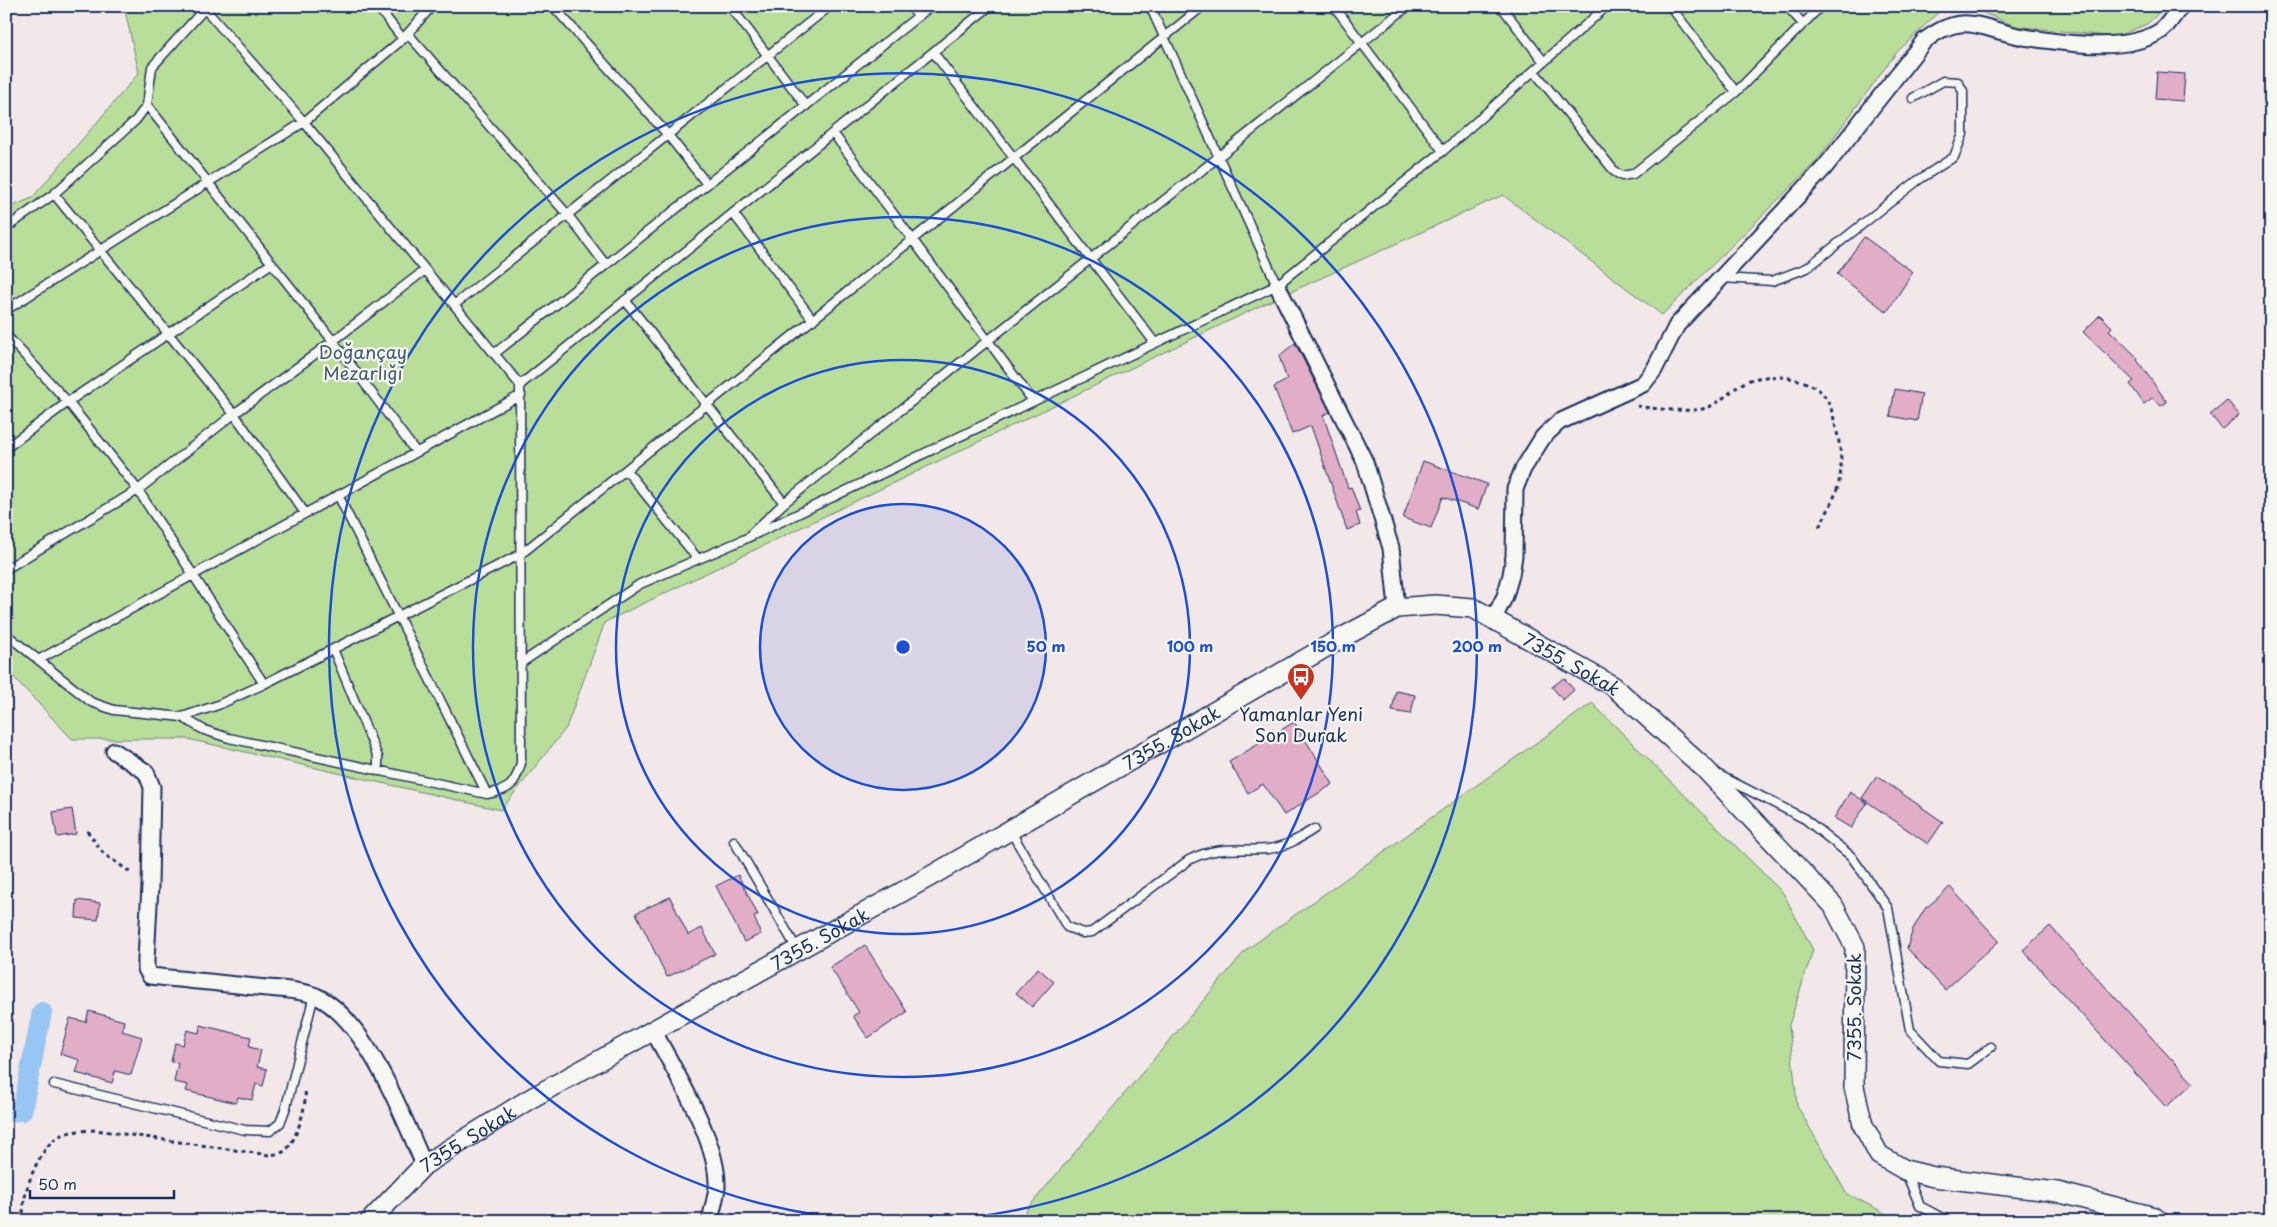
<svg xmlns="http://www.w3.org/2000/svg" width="2277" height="1227" font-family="'Playpen Sans',sans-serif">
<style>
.green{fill:#b9de99;stroke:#6a867c}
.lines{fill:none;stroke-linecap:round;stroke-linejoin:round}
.canal{stroke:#98c6f3;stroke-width:20}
.building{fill:#e1adc7;stroke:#1b2f5e}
.service-casing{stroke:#1b2f5e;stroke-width:11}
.minor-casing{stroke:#1b2f5e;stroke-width:19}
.tertiary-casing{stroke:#1b2f5e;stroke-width:22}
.path{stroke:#1b2f5e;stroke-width:3;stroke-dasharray:4 4;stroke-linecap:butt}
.service{stroke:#f6f6f2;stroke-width:8}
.minor{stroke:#f6f6f2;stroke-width:15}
.tertiary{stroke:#f6f6f2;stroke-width:19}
.ring{fill:none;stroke:#1d4ed8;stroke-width:2.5}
.labels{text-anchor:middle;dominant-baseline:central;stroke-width:4.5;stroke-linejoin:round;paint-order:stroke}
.park-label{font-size:18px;fill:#425b6d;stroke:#f6f6f2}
.street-label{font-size:18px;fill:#1b2f5e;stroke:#f6f6f2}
.poi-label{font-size:18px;fill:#1b2f5e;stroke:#f6f6f2}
.centre{fill:#1d4ed8;stroke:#f6f6f2;stroke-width:2.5}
.ring-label{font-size:15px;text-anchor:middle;font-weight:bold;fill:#1d4ed8;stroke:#f6f6f2;stroke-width:4.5;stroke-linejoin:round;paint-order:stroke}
</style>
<rect width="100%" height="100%" fill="#f2e7e9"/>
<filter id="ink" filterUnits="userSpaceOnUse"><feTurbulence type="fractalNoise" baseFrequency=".02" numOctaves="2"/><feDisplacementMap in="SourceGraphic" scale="10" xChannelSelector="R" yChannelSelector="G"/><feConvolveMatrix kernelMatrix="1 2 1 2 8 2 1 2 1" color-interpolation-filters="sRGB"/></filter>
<g filter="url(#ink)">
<path class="green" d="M124,6H1945L1896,53L1815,163L1662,315L1503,195L1262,305L605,622L566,728L501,810L188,739H72L6,669V209L32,198L139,73Z
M1967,6H2166L2147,24L2115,37L2015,26Z
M1592,703L1783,893L1813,950L1789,1025L1797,1105L1846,1193L1900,1221H1022L1027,1209L1246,950Z"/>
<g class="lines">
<path class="canal" d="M6,1112L22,1111L42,1012"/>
</g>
<path class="building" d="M2157,72L2185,74L2183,101L2155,99Z
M1864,237L1913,272L1887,312L1837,274Z
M2100,315L2112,327L2109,330L2138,358L2137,360L2167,402L2161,406L2152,398L2144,404L2130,384L2134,381L2083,332Z
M1295,343L1330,412L1323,415L1348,488L1351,487L1360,511L1356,512L1360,525L1347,530L1311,426L1292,434L1274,387L1287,380L1279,356Z
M1895,389L1922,394L1917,421L1890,416Z
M2227,400L2239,415L2222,429L2210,414Z
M1423,461L1487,484L1478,509L1443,497L1431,528L1403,518Z
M1564,678L1574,690L1563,700L1552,687Z
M1396,691L1415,695L1411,714L1392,711Z
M1294,722L1333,784L1284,815L1263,784L1248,793L1229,762Z
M1877,776L1943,822L1928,844L1862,798Z
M1850,792L1867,803L1851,828L1834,818Z
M72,809L76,834L57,837L53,812Z
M738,875L758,915L754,917L761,934L744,942L716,886Z
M1950,887L1999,941L1945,990L1907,948L1913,929L1924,910Z
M670,897L688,935L702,928L715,954L667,977L636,913Z
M77,900L100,903L98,920L76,918Z
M2050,926L2193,1083L2166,1107L2023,950Z
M865,945L907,1012L868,1038L853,1016L859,1012L830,967Z
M1038,968L1054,982L1032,1007L1016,993Z
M89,1011L124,1021L122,1031L142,1037L131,1075L115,1071L112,1083L76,1073L80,1060L60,1054L70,1018L86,1022Z
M200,1025L251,1037L249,1047L261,1050L257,1067L267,1069L263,1086L256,1084L252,1100L238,1097L236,1103L186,1091L188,1085L174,1082L178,1063L171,1062L175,1043L183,1045L187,1030L199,1033Z"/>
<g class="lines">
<defs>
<path id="service" d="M377,6L403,39
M553,6L668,135L707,184
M730,6L806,106
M910,6L918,16
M1150,6L1277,285
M1334,6L1443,151
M1501,6L1544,62
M1670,6L1736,92
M1787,6L1803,24
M205,9L304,122L520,385
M408,34L567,214L606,265
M933,52L1155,343
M1534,71L1615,172L1622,176L1633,174L1736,92L1821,6
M147,105L333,341L416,452
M833,133L1033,401
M54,194L234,414L305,513
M733,213L813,320
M6,228L54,194L136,120L147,105L152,67L207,6
M1722,278L1772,281L1807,268L1917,181L1954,157L1963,134V91L1958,82L1943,81L1913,98
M625,300L784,503
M454,305L830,6
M6,310L304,122L403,39L432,6
M6,335L68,402L138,490L264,684
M494,354L931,6
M6,448L68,402L272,263
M626,470L698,559
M338,495L487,794
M752,533L784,503L1408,6
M6,569L138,490L234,414L333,341L425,270
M6,634L91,702L114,710L182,717L204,730L229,738L487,794C509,790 515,786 521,763L520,385L990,6
M333,649L378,757V771
M40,659L521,395
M521,663L640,584L745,539L1277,285L1443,151L1607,6
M182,717L218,705L264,684L521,554L1203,6
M1719,775L1805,819L1851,856L1888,908L1910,1030L1939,1061L1968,1064L1991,1047
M1010,830L1067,927L1083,933L1092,932L1189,860C1217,845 1238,851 1268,849C1286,847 1300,838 1314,829
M734,841L797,949
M54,1084L245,1130L270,1131L280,1123L286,1107L314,995
M1906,1173L1920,1206L1948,1221"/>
<path id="minor" d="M1277,285L1365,462L1391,548L1397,608
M1493,620L1505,596L1511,575L1514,556L1515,489L1523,469L1543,437L1559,422L1643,384L1654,370L1677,325L1825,167L1924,41C1965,9 1981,30 2024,37C2063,43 2128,54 2162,30C2169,24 2175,13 2181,6
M114,751L146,772L152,787L150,886L146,960V969L150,976C185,980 221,983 256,987C274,989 299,989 316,996C366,1019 403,1116 424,1165
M653,1030C674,1070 719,1142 717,1187C716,1198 712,1210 710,1221"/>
<g id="tertiary">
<path id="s1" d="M370,1221L424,1165L528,1100L929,877L1345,636L1397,608L1435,605L1473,608L1613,686L1704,768L1833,905L1855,947L1854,1087L1863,1125L1879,1155L1905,1170L1934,1177L2057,1192L2154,1217L2159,1221"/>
</g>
</defs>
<use href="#service" class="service-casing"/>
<use href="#minor" class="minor-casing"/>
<use href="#tertiary" class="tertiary-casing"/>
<path class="path" d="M1637,406C1657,409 1682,412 1702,409C1721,405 1733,386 1750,380C1771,373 1807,377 1822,393C1830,401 1833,414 1835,424C1847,471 1841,488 1818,529
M87,831L104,854L133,874
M24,1221C19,1199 37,1153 55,1139C66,1130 83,1131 96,1130L269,1155C275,1154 283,1154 287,1149C298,1136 307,1105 305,1089"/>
<use href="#service" class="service"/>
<use href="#minor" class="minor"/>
<use href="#tertiary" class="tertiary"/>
</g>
</g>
<circle cx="903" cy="647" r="143" fill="#1d4ed8" fill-opacity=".12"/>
<g class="ring">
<circle cx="903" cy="647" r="143"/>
<circle cx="903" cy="647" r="287"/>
<circle cx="903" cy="647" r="430"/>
<path d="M883 1221A574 574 0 1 1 923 1221"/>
</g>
<defs>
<symbol id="bus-pin" viewBox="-11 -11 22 30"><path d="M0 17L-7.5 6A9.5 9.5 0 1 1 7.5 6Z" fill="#c8321e" stroke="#f6f6f2"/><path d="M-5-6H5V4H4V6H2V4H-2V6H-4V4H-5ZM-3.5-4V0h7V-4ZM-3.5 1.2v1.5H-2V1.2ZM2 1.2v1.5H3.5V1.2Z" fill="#fff"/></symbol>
</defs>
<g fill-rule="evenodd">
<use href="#bus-pin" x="1285" y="661" width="32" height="43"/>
</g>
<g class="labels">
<g class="park-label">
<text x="363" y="351">Doğançay<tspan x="363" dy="21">Mezarlığı</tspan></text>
</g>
<g class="street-label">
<text stroke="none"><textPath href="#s1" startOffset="1389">7355. Sokak</textPath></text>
<text stroke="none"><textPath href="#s1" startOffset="939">7355. Sokak</textPath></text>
<text stroke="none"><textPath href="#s1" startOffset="534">7355. Sokak</textPath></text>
<text transform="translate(1853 1007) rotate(-90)">7355. Sokak</text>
<text stroke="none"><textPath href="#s1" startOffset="129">7355. Sokak</textPath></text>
</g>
<g class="poi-label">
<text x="1301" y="713">Yamanlar Yeni<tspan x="1301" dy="21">Son Durak</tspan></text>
</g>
</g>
<circle cx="903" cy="647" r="8" class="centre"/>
<g class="ring-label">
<text x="1046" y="652">50 m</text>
<text x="1190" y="652">100 m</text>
<text x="1333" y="652">150 m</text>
<text x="1477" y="652">200 m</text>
</g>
<rect width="2277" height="1227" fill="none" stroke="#f6f6f2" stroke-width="25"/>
<rect x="12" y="12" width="2252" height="1202" fill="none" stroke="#1b2f5e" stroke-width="2" filter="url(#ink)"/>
<path d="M30 1190v8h144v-8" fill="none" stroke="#1b2f5e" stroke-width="2.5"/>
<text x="38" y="1190" font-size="15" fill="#1b2f5e" stroke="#f6f6f2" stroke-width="4" paint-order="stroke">50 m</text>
</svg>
